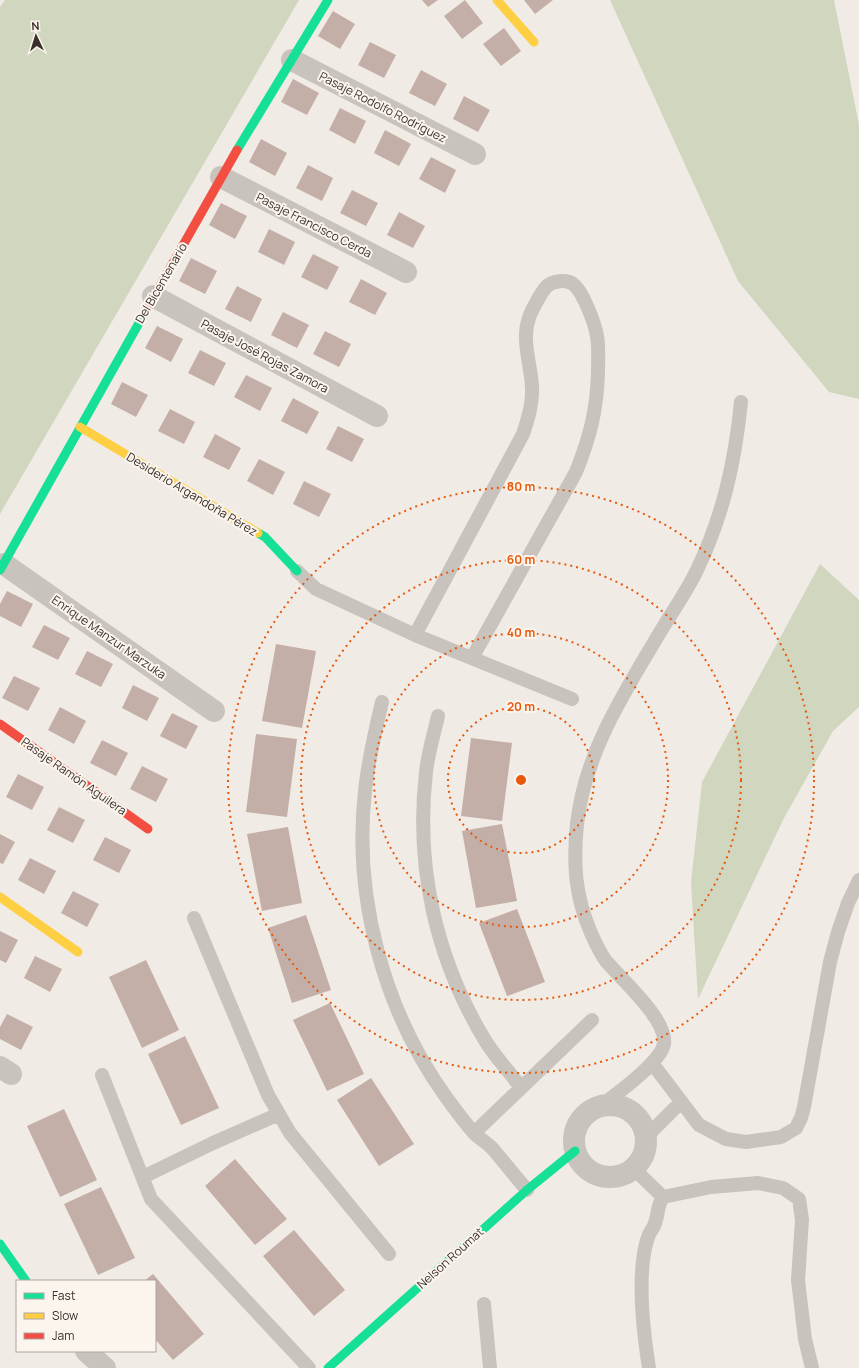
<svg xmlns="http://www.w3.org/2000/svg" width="859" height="1368" font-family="Manrope,sans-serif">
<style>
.green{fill:#d1d6bf}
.building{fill:#c3afa7}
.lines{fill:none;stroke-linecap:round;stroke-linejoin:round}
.lane{stroke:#c9c3be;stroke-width:14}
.street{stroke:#c9c3be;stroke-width:22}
.fast{stroke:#16e098;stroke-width:9}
.slow{stroke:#ffcf43;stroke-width:9}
.jam{stroke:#f24e42;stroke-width:9}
.ring{fill:none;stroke:#e8590c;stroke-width:2;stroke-dasharray:2 4}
.labels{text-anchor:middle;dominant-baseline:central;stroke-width:4;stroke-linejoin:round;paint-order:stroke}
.street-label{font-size:12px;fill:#3b302b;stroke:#fbf5ee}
.centre{fill:#e8590c;stroke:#fbf5ee;stroke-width:2}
.ring-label{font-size:12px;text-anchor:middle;font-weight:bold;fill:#e8590c;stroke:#fbf5ee;stroke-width:4;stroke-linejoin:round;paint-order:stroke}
</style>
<rect width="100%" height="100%" fill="#f0ebe5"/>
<path class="green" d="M5,0H299L0,514V7Z
M610,0H834L859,125V399L829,392L738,281Z
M820,564L859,600V707L833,731L784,818L698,999L691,882L702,782Z"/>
<path class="building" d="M422,0H438L428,7Z
M465,0L483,23L462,39L444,16Z
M524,0H553L535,14Z
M333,11L355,24L340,49L318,36Z
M504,28L521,51L501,66L483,44Z
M370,42L396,55L384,78L358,65Z
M421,70L447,84L435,106L409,93Z
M293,79L319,93L307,115L281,102Z
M464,96L490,110L478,132L453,119Z
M340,108L366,121L355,144L329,130Z
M385,130L411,144L399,166L374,153Z
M261,139L287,153L275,176L249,162Z
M431,157L456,170L445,193L419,179Z
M308,165L333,178L322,201L296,188Z
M352,190L378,203L366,226L340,213Z
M221,203L247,216L235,239L209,225Z
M399,212L425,226L413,248L387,235Z
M269,229L295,242L284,265L258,252Z
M313,254L339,267L327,290L301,277Z
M191,258L217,271L205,294L179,281Z
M361,279L387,293L375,315L349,302Z
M237,286L262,299L251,322L225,309Z
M283,312L309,325L297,348L271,335Z
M157,326L183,339L171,362L145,348Z
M325,331L351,344L339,367L313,354Z
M200,350L226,363L214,386L188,373Z
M246,375L272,388L260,411L234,397Z
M122,382L148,395L136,417L111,404Z
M293,398L319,412L307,434L281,421Z
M170,409L195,422L184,444L158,431Z
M338,426L364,439L352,462L326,449Z
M215,434L241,448L229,470L203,457Z
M259,459L285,472L273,495L247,481Z
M304,481L331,494L319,517L293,504Z
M7,591L33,604L21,627L0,616V604Z
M44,625L70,638L58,660L32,647Z
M276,644L316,651L302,728L262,721Z
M87,651L113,664L101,687L75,674Z
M14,676L40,688L28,711L2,698Z
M133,685L159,698L147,721L122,708Z
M60,707L86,721L74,744L48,730Z
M172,713L198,726L186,749L160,736Z
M256,734L297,739L287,817L246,812Z
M471,738L512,743L502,821L461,816Z
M102,740L128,753L116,776L90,763Z
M142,766L168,779L156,802L130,789Z
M18,774L44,787L32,810L6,797Z
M59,807L85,820L73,843L47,830Z
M502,824L517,901L476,908L462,831Z
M288,827L302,903L262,911L247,834Z
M0,834L15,842L3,864L0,863Z
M105,837L131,850L119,873L93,860Z
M30,858L56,871L44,894L18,880Z
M73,891L99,904L87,927L61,913Z
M517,909L545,982L507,996L479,923Z
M306,915L331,990L292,1003L268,928Z
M0,931L18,940L6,963L0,960Z
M35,956L62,969L50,992L24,978Z
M146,960L179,1030L142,1048L109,977Z
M330,1003L364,1074L327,1091L293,1020Z
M7,1014L33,1027L21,1050L0,1039V1027Z
M185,1036L219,1108L181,1125L148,1054Z
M371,1078L414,1144L379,1166L337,1100Z
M64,1109L97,1180L60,1197L27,1126Z
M235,1159L287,1219L255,1245L205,1186Z
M101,1187L135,1258L98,1275L64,1204Z
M294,1230L345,1290L314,1316L263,1256Z
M153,1274L204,1334L173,1360L155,1339V1281H144Z"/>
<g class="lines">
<path class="lane" d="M297,571L316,589L415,635L572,699
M415,635L523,434C528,419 533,403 532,387C531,364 521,340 529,318C531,311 542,291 547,286C553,281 566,279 573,284C583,291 595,324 597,336C599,348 598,360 598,372C597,410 590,437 576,472L472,658
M382,702C375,732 368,761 365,791C353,897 384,1011 446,1097C455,1109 464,1122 474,1133C479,1138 487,1143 492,1148C504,1162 515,1176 527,1190
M438,716C434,734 428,753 426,772C415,867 436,960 486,1042C496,1058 510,1072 521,1088
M194,918L268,1095L290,1133L389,1254
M652,1063L699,1125L726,1139L746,1142L781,1137L796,1128L801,1118L804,1107L830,962L838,932L848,903L859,880
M102,1075L151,1199L309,1368
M602,1105C618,1093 660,1063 664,1044C668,1020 621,979 606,961C600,953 595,942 591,933C575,896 573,864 577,824C585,751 626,690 662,629C674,609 687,591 697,570C723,516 735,462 741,402
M474,1133L592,1020
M647,1136L681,1102
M634,1169L663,1197C656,1208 659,1215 654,1226C652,1230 649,1233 648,1237C636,1273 643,1330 649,1368
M143,1177L213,1143L279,1114
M663,1197L711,1187L758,1183L783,1188L799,1199L802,1220L798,1280L805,1339L812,1368
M484,1304L490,1368"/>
<path class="street" d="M292,60L475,154
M221,177L406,272
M153,296L377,416
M4,564L214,711
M0,1067L11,1074
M574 1141a36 36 0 1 1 72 0a36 36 0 1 1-72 0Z
M86,1351L105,1368"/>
<path class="fast" d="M237,150L328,0
M258,533L265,537L297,571
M0,570L148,307
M0,1244L26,1281
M328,1368L527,1190L575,1151"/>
<path class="slow" d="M497,0L534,42
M80,427L258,533
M0,897L78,952"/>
<path class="jam" d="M148,307L237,150
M0,724L148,829"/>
</g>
<g class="ring">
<circle cx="521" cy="780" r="73"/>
<circle cx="521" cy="780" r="147"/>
<circle cx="521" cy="780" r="220"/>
<circle cx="521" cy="780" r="293"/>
</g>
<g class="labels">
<g class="street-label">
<text transform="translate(383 107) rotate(27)">Pasaje Rodolfo Rodríguez</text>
<text transform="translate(314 225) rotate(27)">Pasaje Francisco Cerda</text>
<text transform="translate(161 283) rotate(-60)">Del Bicentenario</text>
<text transform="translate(265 356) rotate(28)">Pasaje José Rojas Zamora</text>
<text transform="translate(192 494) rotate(31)">Desiderio Argandoña Pérez</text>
<text transform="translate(109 637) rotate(35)">Enrique Manzur Marzuka</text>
<text transform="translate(74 776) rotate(35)">Pasaje Ramón Aguilera</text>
<text transform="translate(450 1258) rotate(-42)">Nelson Roumat</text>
</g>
</g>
<circle cx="521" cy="780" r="6" class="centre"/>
<g class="ring-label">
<text x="521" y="491">80 m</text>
<text x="521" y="564">60 m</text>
<text x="521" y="637">40 m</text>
<text x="521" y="711">20 m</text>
</g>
<rect x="16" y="1280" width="140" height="72" fill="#fbf5ee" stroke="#aea6a0"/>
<rect x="24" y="1293" width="20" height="6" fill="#16e098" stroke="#aea6a0"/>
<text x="52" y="1300" font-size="12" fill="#3b302b">Fast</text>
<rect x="24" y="1313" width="20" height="6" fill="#ffcf43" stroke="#aea6a0"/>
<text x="52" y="1320" font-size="12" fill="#3b302b">Slow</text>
<rect x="24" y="1333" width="20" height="6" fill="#f24e42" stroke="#aea6a0"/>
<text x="52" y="1340" font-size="12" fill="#3b302b">Jam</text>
<g transform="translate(36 36) rotate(356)" stroke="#fbf5ee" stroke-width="3" paint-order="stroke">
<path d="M0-3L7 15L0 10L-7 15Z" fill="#3b302b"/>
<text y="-6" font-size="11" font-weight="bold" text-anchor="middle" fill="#3b302b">N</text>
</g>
</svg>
